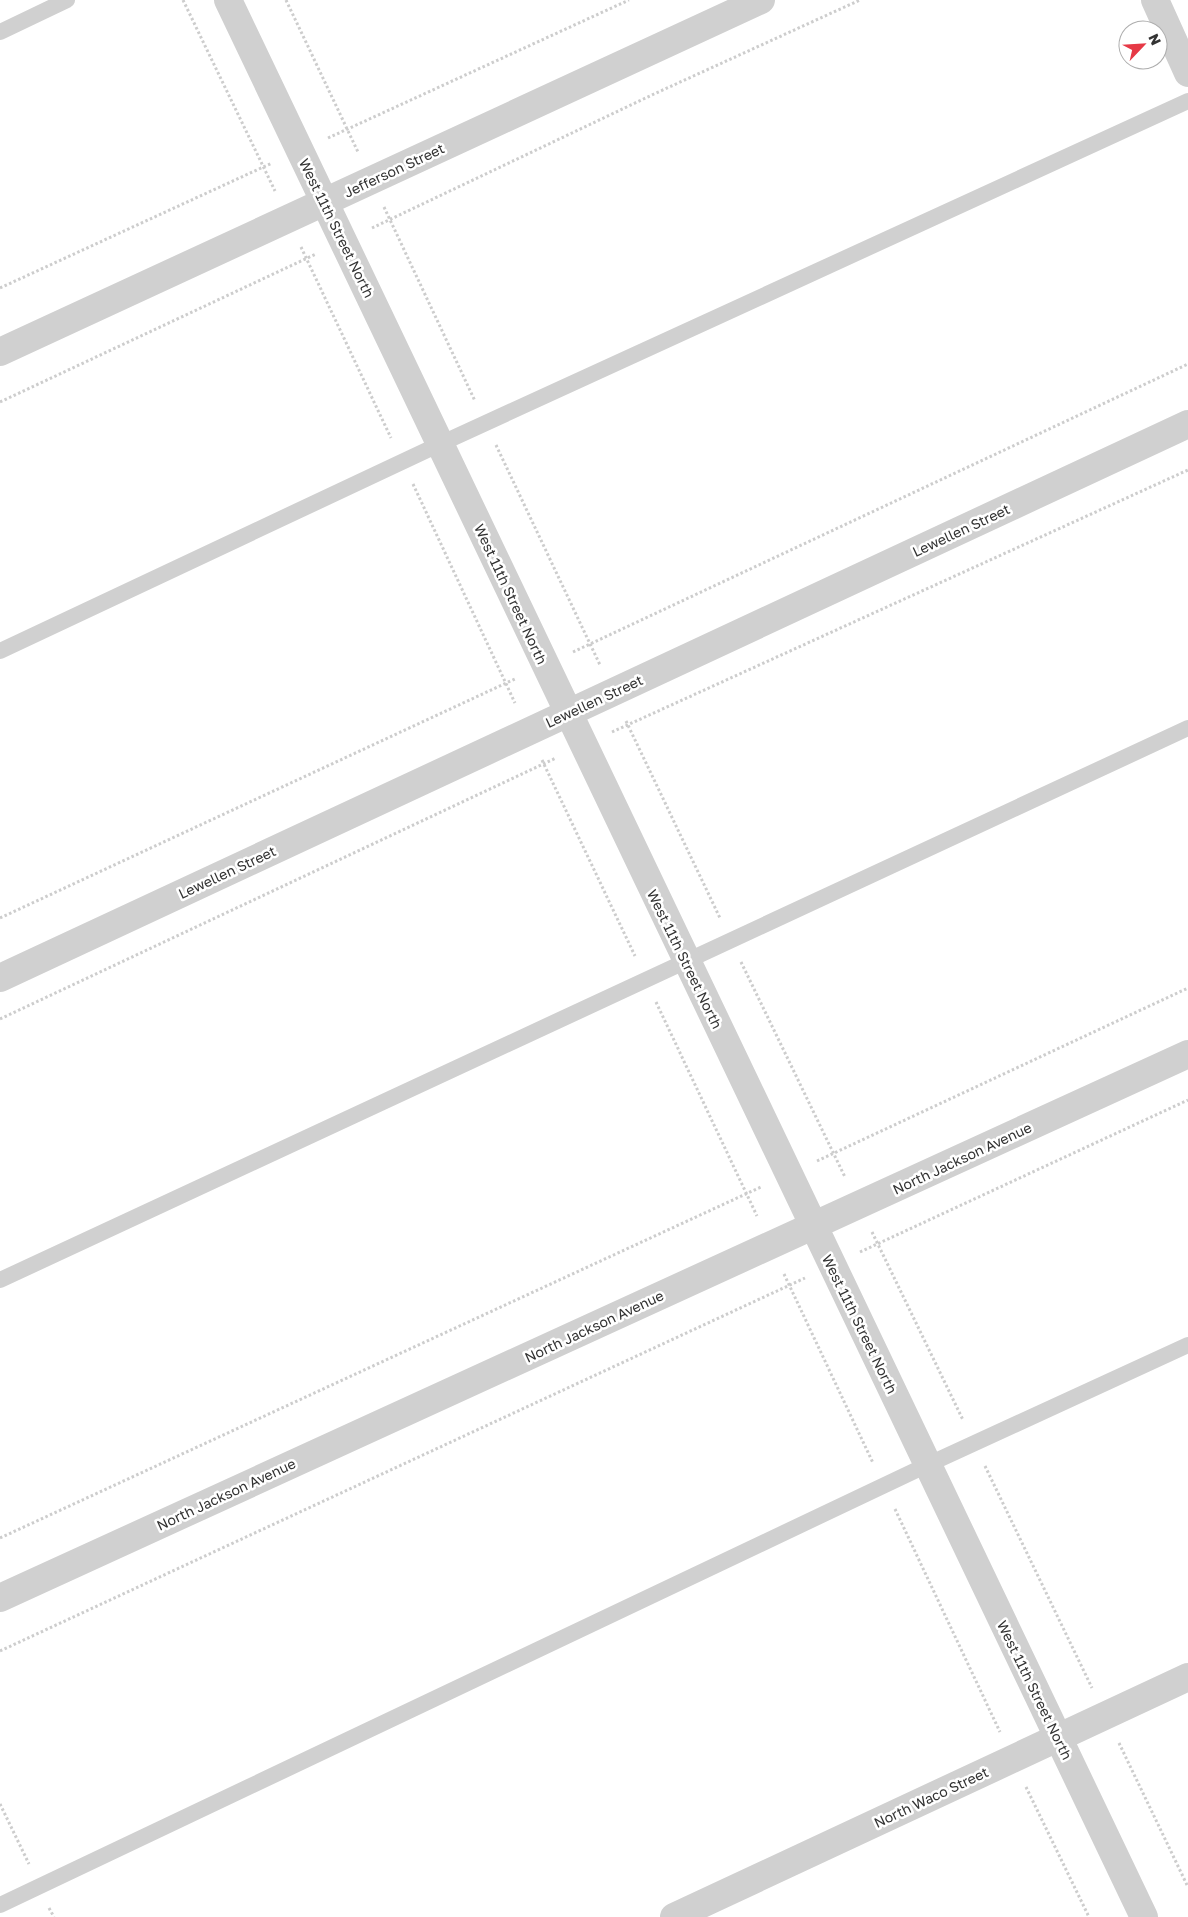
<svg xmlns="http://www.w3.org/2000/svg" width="1188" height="1917" font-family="'Golos Text',sans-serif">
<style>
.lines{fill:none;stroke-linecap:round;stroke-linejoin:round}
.path{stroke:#cdcdcd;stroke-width:3;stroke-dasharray:2.5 2.5;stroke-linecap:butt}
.service{stroke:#d0d0d0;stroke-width:16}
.minor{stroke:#d0d0d0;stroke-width:28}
.tertiary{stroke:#d0d0d0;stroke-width:28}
.labels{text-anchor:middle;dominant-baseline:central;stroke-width:5;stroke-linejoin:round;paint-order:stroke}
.street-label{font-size:14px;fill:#333;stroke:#fff}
</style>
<rect width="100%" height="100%" fill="#fff"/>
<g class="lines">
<path class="path" d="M183,0L275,191
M286,0L358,152
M328,138L629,0
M384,207L475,401
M372,228L654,94L860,0
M301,247L391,438
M0,288L272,163
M0,402L316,254
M496,445L600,665
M413,484L515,703
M573,652L1188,364
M626,721L720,918
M612,732L1188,470
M542,760L635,956
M0,918L517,678
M741,962L845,1177
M656,1002L757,1216
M0,1019L556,758
M817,1161L1188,988
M872,1232L963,1420
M860,1252L1188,1100
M784,1274L873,1463
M985,1466L1092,1688
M895,1509L1000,1732
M0,1538L761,1187
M0,1651L805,1278
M1119,1743L1188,1887
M1026,1787L1089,1917
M0,1804L29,1864
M49,1908L54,1917"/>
<path class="service" d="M0,32L67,0
M0,651L440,444L1188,101
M0,1280L1188,728
M0,1905L927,1465L1188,1345"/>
<path class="minor" d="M228,0L1144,1917
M1155,0L1188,73
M0,352L761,0
M0,978L1188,424
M0,1598L1188,1054"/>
<path class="tertiary" d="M674,1917L1188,1677"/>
</g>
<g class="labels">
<g class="street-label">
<text transform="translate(394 170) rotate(-25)">Jefferson Street</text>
<text transform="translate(337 228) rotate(64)">West 11th Street North</text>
<text transform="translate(961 530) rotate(-25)">Lewellen Street</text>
<text transform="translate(511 594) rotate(65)">West 11th Street North</text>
<text transform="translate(594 701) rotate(-25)">Lewellen Street</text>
<text transform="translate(227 872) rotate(-25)">Lewellen Street</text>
<text transform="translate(685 959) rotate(64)">West 11th Street North</text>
<text transform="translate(962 1158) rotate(-25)">North Jackson Avenue</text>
<text transform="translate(860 1324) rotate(64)">West 11th Street North</text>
<text transform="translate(594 1326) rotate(-25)">North Jackson Avenue</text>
<text transform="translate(226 1494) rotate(-25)">North Jackson Avenue</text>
<text transform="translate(1035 1690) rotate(64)">West 11th Street North</text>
<text transform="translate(931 1797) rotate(-25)">North Waco Street</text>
</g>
</g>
<g transform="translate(1143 45) rotate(65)"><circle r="24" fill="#ffffff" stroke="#adadad"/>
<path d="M0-4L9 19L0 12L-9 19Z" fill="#e63946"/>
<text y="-8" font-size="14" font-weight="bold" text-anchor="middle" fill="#333333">N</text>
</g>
</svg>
